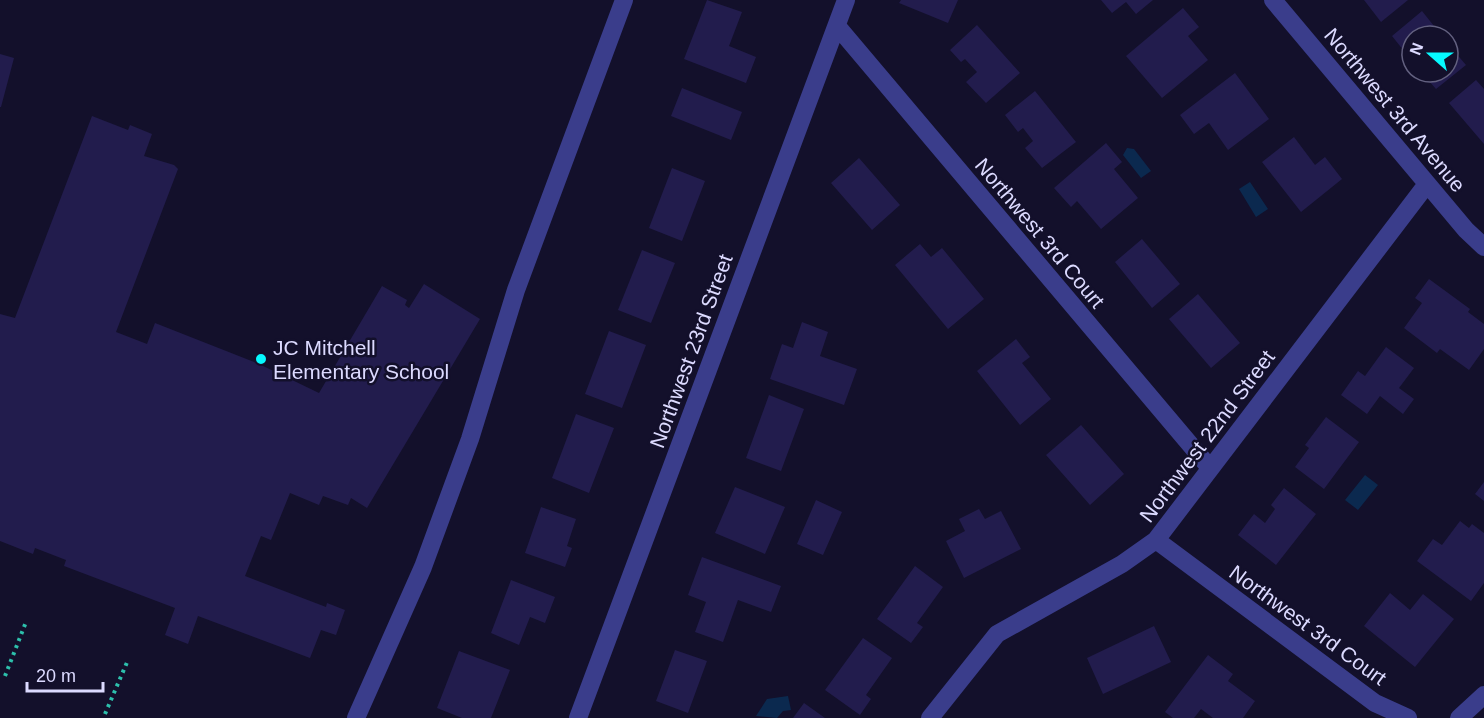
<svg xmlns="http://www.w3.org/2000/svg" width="1484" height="718" font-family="Arial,sans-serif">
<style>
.water{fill:#0b294f}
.building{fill:#221c4d}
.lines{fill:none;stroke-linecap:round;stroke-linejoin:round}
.path{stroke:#2dc0ac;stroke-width:4;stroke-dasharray:3 4.5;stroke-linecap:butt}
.minor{stroke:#3a3d8b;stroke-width:18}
.poi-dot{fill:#06f9ff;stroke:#13102b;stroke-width:2}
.labels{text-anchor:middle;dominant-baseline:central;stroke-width:5;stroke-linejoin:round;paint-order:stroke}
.street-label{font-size:21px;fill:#dcdaff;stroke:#13102b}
.poi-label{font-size:21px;fill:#dcdaff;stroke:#13102b;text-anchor:start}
</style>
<rect width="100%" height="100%" fill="#13102b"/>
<path class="water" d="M1127,148L1134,149L1151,171L1141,178L1123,155Z
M1250,182L1268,209L1256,217L1239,189Z
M1365,475L1378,485L1358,510L1345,500Z
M788,696L791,710L783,711L777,718L756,716L767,699Z"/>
<path class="building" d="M707,0L742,12L729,46L756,57L746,83L684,59Z
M901,0H958L948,23L899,3Z
M1101,0H1153L1136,14L1126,2L1112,13Z
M1364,0H1408L1381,22Z
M1183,8L1199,27L1188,36L1208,60L1162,98L1126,56Z
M1422,11L1442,36H1412V61L1392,36Z
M977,25L1020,73L986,103L966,82L977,72L965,59L961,62L950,50Z
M1448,44L1466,65L1436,89L1421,72H1448Z
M0,54L14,58L1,107H0Z
M1235,73L1269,119L1228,150L1209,123L1194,134L1180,115Z
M1476,80L1484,89V144L1449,103Z
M682,88L742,112L731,140L671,116Z
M1035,91L1076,142L1042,168L1025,148L1033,141L1023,128L1018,132L1005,115Z
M92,116L128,130L130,125L152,134L144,156L174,165L178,169L116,332L147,344L155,323L259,364L319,393L382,286L407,300L405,305L409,308L424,284L480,319L367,508L351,498L348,505L323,496L319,505L290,493L271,540L261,536L245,576L326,607L327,603L345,610L336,635L321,630L310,658L198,616L188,644L165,635L175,608L64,566L66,560L35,548L33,554L0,541V314L15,318Z
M1294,137L1315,165L1325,157L1342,179L1301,212L1262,162Z
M1106,143L1122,162L1114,169L1138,198L1101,229L1077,201L1071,207L1054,188Z
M859,158L900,205L872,230L831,183Z
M672,168L705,181L682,241L649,228Z
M1142,239L1180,284L1152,308L1115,262Z
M920,244L931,257L942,248L984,299L948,329L895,265Z
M642,250L675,263L651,323L618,310Z
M1429,279L1470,309L1468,312L1484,324V349L1469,370L1440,349L1437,353L1404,328L1422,303L1415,298Z
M1198,294L1240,343L1211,368L1169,319Z
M802,322L828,332L820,356L857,369L844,405L770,379L782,344L793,348Z
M609,331L646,345L622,408L585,394Z
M1016,339L1030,357L1022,363L1051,399L1020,425L977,371Z
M1386,347L1414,368L1399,388L1414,399L1403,414L1380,396L1367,414L1341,395L1358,371L1365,376Z
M769,395L804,409L781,471L746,458Z
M576,414L614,428L589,493L552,478Z
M1326,417L1359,442L1324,489L1295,467L1309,448L1305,445Z
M1081,425L1124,474L1090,505L1046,455Z
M1484,482V501L1475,494Z
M735,487L785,507L765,554L715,533Z
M1284,488L1316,514L1276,565L1238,535L1254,514L1265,523L1275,509L1271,505Z
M816,500L842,512L823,555L797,544Z
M541,507L576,519L567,546L572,548L565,567L525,553Z
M979,509L985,519L1001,511L1021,549L964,578L946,541L965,531L959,519Z
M1460,521L1469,528L1472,524L1484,533V583L1471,601L1417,561L1433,539L1442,545Z
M702,557L781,586L771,612L738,600L723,642L695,632L706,602L688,595Z
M915,566L943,587L917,623L923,627L911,643L877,619Z
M511,580L555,597L545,623L530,617L519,645L491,633Z
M1390,593L1410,610L1423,594L1454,619L1415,667L1364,626Z
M1154,626L1171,662L1103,694L1087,658Z
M863,638L892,658L866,695L871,699L860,715L825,690Z
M675,650L707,661L688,713L656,701Z
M459,651L510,670L491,718H462L437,708Z
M1208,655L1233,674L1228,681L1255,701L1243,718H1213L1201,709L1194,718H1173L1165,712Z
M804,703L825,718H793Z"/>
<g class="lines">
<path class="path" d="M5,676L26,622
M105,714L128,660"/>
<path class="minor" d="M1273,0L1466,230L1484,247
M837,26L1210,468
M1156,540L1375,703L1408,718
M356,718L423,567L470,439L516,290L624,0
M578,718L846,0
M930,718L997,634L1122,564L1156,540L1427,184
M1459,718L1484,695"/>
</g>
<circle class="poi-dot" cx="261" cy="359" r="6"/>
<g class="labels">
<g class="street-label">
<text transform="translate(1395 110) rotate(50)">Northwest 3rd Avenue</text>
<text transform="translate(1040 233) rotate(50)">Northwest 3rd Court</text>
<text transform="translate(691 351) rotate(-70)">Northwest 23rd Street</text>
<text transform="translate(1207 436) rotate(-53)">Northwest 22nd Street</text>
<text transform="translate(1308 625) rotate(36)">Northwest 3rd Court</text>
</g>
<g class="poi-label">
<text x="273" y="347">JC Mitchell<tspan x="273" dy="24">Elementary School</tspan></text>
</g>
</g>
<g transform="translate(1430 54) rotate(291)"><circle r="28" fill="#13102b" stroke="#636180" stroke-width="1.5"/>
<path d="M0-4.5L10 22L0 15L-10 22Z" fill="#06f9ff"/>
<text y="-9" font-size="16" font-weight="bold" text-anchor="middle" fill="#dcdaff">N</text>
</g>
<path d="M27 682v9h76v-9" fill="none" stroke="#dcdaff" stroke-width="3"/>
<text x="36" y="682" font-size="18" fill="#dcdaff" stroke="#13102b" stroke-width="4.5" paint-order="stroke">20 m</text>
</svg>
